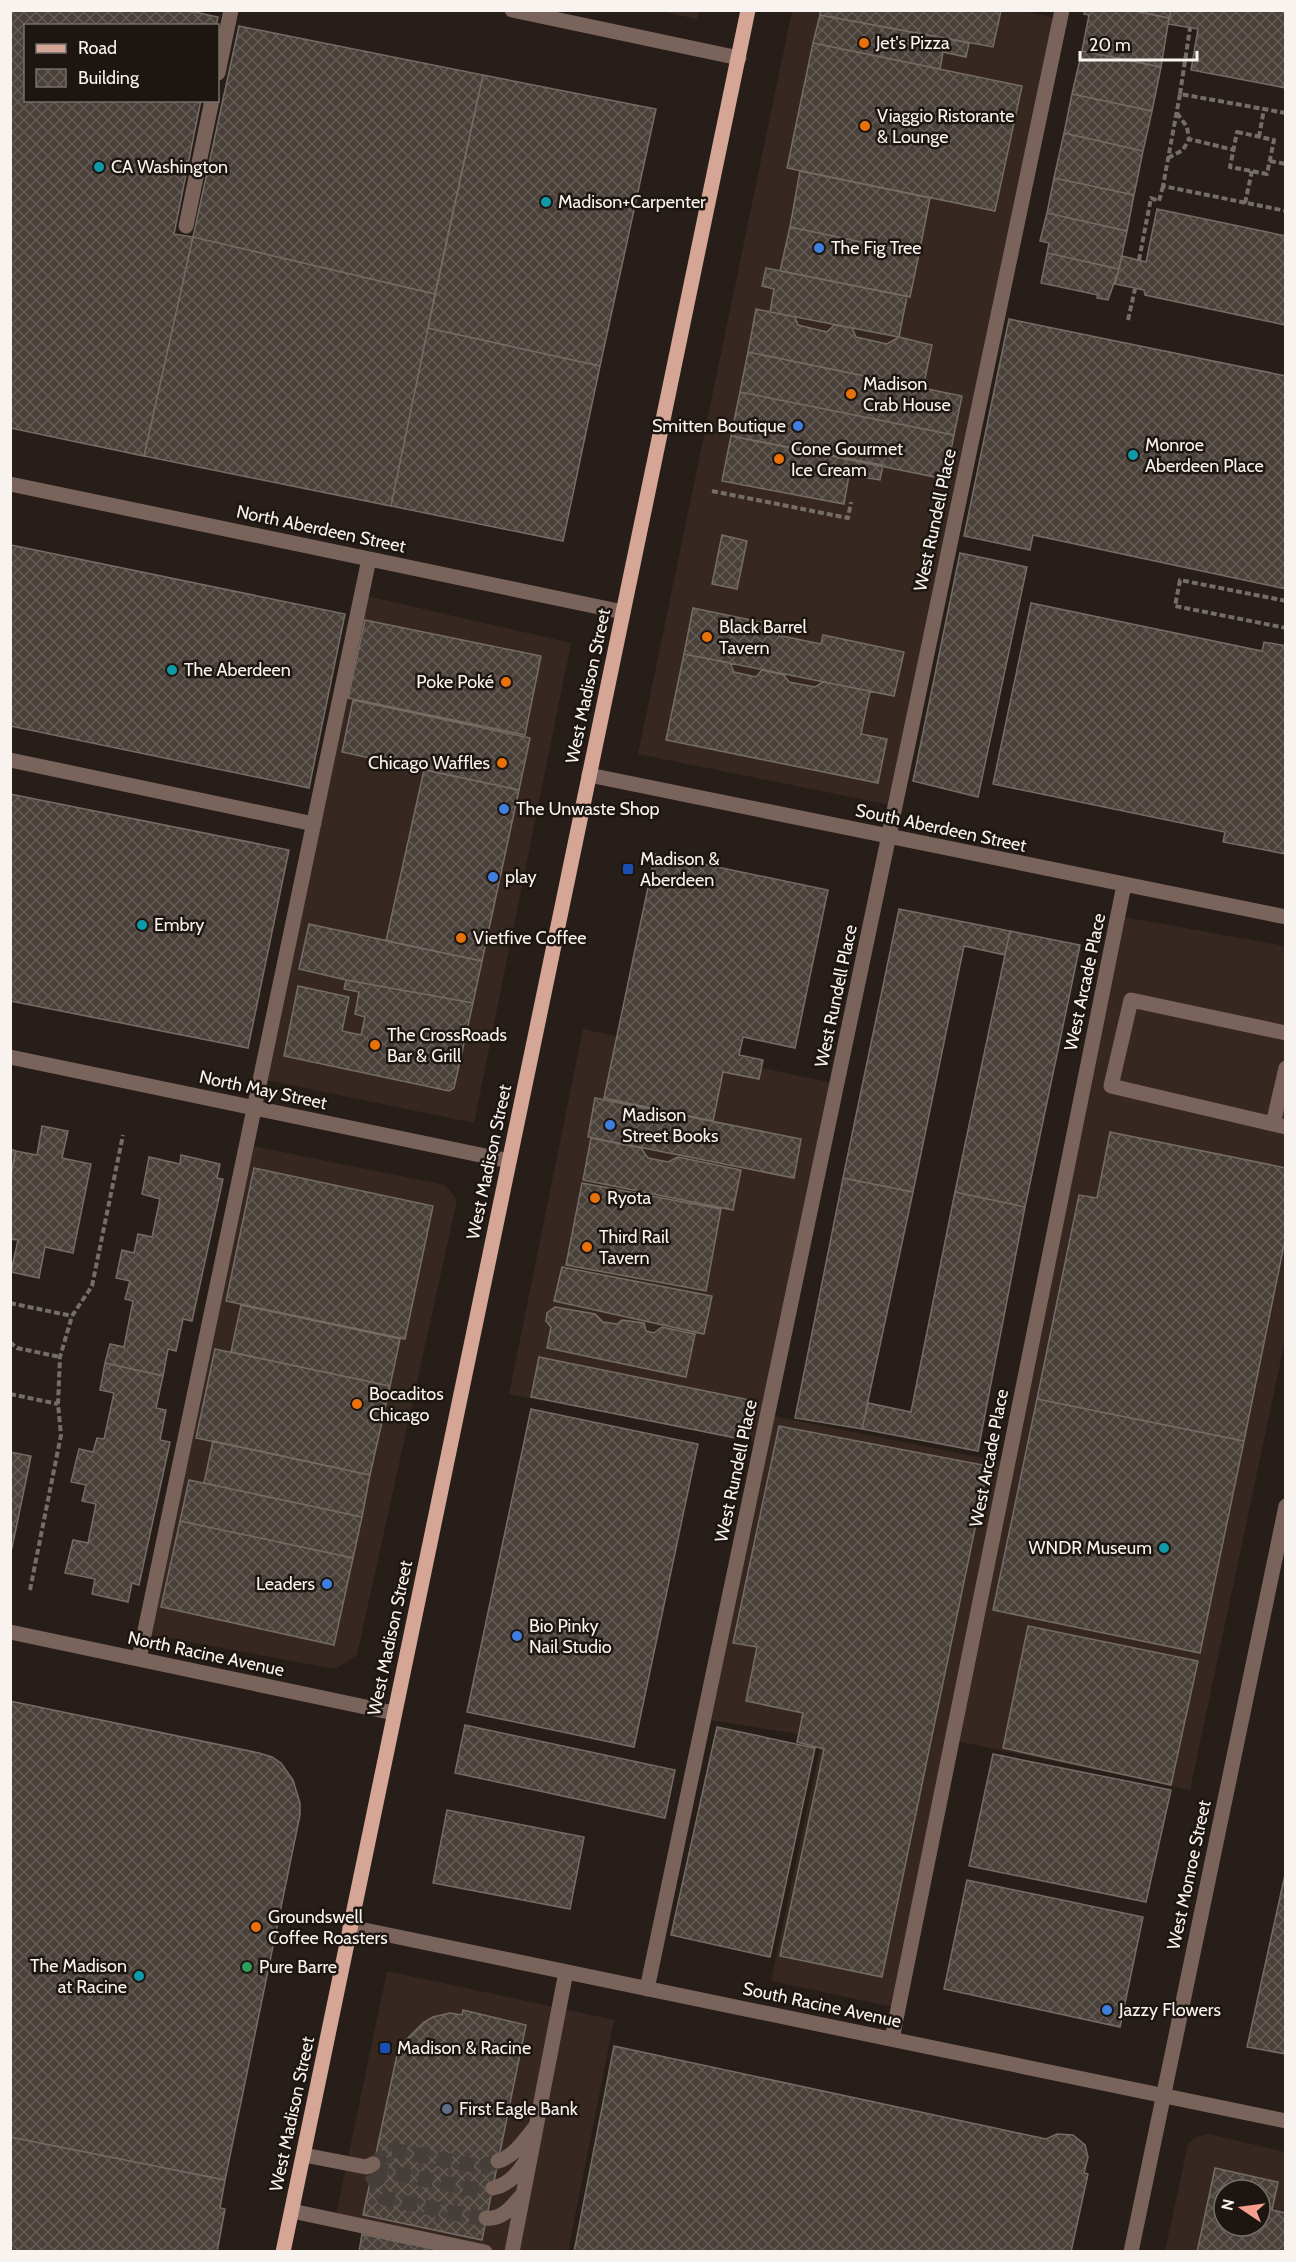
<svg xmlns="http://www.w3.org/2000/svg" width="1296" height="2262" font-family="Cabin,sans-serif">
<style>
.built{fill:#362820;fill-rule:evenodd}
.building{fill:url(#building-cross-hatch);stroke:#766c66;stroke-width:1.5;fill-rule:evenodd}
.lines{fill:none;stroke-linecap:round;stroke-linejoin:round}
.minor-tunnel{stroke:#463e39;stroke-width:15;stroke-dasharray:15 8;stroke-linecap:butt}
.path{stroke:#756d68;stroke-width:4;stroke-dasharray:6 3;stroke-linecap:butt}
.minor{stroke:#7a635b;stroke-width:15}
.major{stroke:#d5a595;stroke-width:15}
.food-dot{fill:#e8710a;stroke:#1d1510;stroke-width:2}
.culture-dot{fill:#0f9aa8;stroke:#1d1510;stroke-width:2}
.shop-dot{fill:#3f7fe0;stroke:#1d1510;stroke-width:2}
.transit-dot{fill:#1a4fb4;stroke:#1d1510;stroke-width:2}
.leisure-dot{fill:#2e9e5b;stroke:#1d1510;stroke-width:2}
.service-dot{fill:#5c6f8a;stroke:#1d1510;stroke-width:2}
.labels{text-anchor:middle;dominant-baseline:central;stroke-width:5;stroke-linejoin:round;paint-order:stroke}
.poi-label{font-size:18px;fill:#f9f3ef;stroke:#1d1510;text-anchor:start}
.street-label{font-size:18px;fill:#f9f3ef;stroke:#1d1510}
</style>
<defs>
<pattern id="building-cross-hatch" width="8" height="8" patternUnits="userSpaceOnUse" patternTransform="scale(1.5)"><rect width="8" height="8" fill="#4a403a"/><path d="M0 0l8 8M0 8l8-8" fill="none" stroke="#655c57"/></pattern>
</defs>
<rect width="100%" height="100%" fill="#271e19"/>
<path class="built" d="M1018,10L1060,19L895,806L638,754L792,11Z
M659,11L699,10V11L697,19Z
M354,593L571,643L474,1123L261,1079L314,824Z
M1119,916L1285,946V1340L1190,1790L952,1740L898,2008L771,1981L822,1738L704,1719L762,1443L509,1394L583,1029L837,1084L768,1415L1008,1463Z
M243,1144L445,1185L457,1200L357,1655L335,1669L141,1633Z
M387,1971L614,2020L568,2251H485L335,2220Z
M1209,2134L1285,2152V2251L1165,2252L1188,2144L1196,2137ZM1224,2190H1260V2226H1224Z"/>
<path class="building" d="M10,10H186L218,17L216,26H26V100H201L174,234L193,237L144,456L10,428Z
M820,10H998L1001,11L993,47L820,15Z
M1085,10H1130L1169,18L1161,67L1082,51L1089,15L1084,14Z
M1130,10H1171L1169,18Z
M1171,10H1286V88L1191,70L1198,29L1168,24Z
M820,15L969,43L966,57L943,52L940,69L813,43Z
M239,26L483,75L435,294L193,237Z
M813,43L1022,86L995,211L787,168Z
M1082,51L1161,67L1152,111L1072,94Z
M483,75L656,109L600,366L428,328Z
M1072,94L1152,111L1143,151L1064,133Z
M1064,133L1143,151L1134,195L1054,178Z
M800,171L930,198L919,254L790,227Z
M1054,178L1134,195L1127,231L1047,213Z
M1157,209L1286,236L1285,325L1145,295L1144,290L1115,284L1122,256L1146,262Z
M1047,213L1127,231L1119,269L1047,253L1049,243L1040,241Z
M790,227L919,254L910,297L780,271Z
M193,237L435,294L391,506L144,456Z
M1047,253L1119,269L1108,300L1097,298L1098,295L1041,283Z
M766,268L907,296L899,337L770,312L774,289L762,286Z
M756,309L795,317L798,325L827,332L834,325L852,328L856,337L887,344L899,337L932,345L923,388L748,352Z
M1009,319L1286,376V589L1033,535L1030,550L964,536Z
M428,328L600,366L563,541L391,506Z
M748,352L962,396L954,435L740,392Z
M740,392L954,435L945,479L731,436Z
M731,436L883,465L880,480L849,475L844,504L722,481Z
M722,535L747,541L737,589L712,584Z
M11,545L345,614L309,788L10,726Z
M960,553L1027,567L978,797L913,781Z
M1031,603L1262,651L1264,642L1286,646V854L1223,842L1225,832L993,784Z
M693,608L784,627L782,636L821,644L823,635L904,652L894,696L684,654Z
M365,620L541,656L525,735L348,698Z
M684,654L730,663L734,672L756,677L762,670L784,675L789,682L815,687L823,682L870,691L861,734L887,739L878,783L666,740Z
M353,700L530,738L519,790L342,752Z
M424,770L519,790L482,961L386,941Z
M10,794L289,850L248,1048L10,1001Z
M655,854L828,890L795,1048L743,1037L739,1055L763,1060L759,1079L723,1072L713,1121L604,1098Z
M899,909L1010,931L1005,955L964,946L913,1192L843,1178Z
M309,924L482,961L473,1003L346,980L299,969Z
M1010,931L1080,945L1025,1207L955,1192Z
M346,980L473,1003L454,1088L449,1091L284,1056L298,986L349,997L342,1031L361,1035L365,1017L355,1014L359,992L344,989Z
M595,1098L801,1139L794,1178L588,1137Z
M42,1126L68,1131L62,1158L91,1164L73,1253L45,1247L39,1278L11,1272L18,1240L10,1239V1179L16,1151L37,1155Z
M1110,1132L1286,1168V1235L1244,1441L1037,1399L1079,1195L1097,1198Z
M591,1138L641,1148L648,1158L668,1162L678,1157L741,1170L733,1210L583,1180Z
M10,1149L16,1151L10,1179Z
M181,1155L220,1164L217,1178L223,1179L192,1321L183,1319L176,1351L168,1349L163,1376L105,1363L110,1344L124,1347L133,1301L125,1299L130,1281L116,1278L122,1250L134,1253L138,1234L152,1237L160,1199L142,1194L149,1157L180,1164Z
M254,1168L433,1206L405,1339L226,1301Z
M843,1178L913,1192L862,1429L795,1418Z
M582,1183L721,1209L706,1291L566,1265Z
M955,1192L1025,1207L978,1451L862,1429L868,1403L911,1412Z
M562,1267L712,1296L704,1334L554,1301Z
M241,1305L400,1339L390,1386L231,1352Z
M555,1307L595,1314L603,1322L617,1324L622,1320L644,1323L646,1331L654,1333L662,1327L695,1334L686,1377L547,1348L551,1327L546,1321L547,1313Z
M215,1349L390,1386L370,1475L196,1438Z
M539,1357L750,1400L741,1439L531,1397Z
M105,1363L163,1376L156,1408L166,1410L160,1440L170,1442L139,1585L132,1583L128,1602L92,1594L95,1579L65,1573L73,1540L88,1543L96,1504L82,1501L86,1485L71,1482L79,1449L93,1452L97,1438L104,1439L114,1393L100,1390Z
M1037,1399L1244,1441L1200,1653L993,1610Z
M531,1409L698,1444L634,1747L467,1712Z
M779,1426L988,1466L882,1977L780,1956L824,1749L797,1742L803,1713L746,1701L757,1647L733,1643Z
M213,1441L370,1475L362,1517L204,1483Z
M10,1452L31,1456L12,1548H10Z
M189,1480L362,1517L353,1558L180,1521Z
M180,1521L353,1558L334,1645L161,1607Z
M1028,1626L1198,1661L1171,1785L1003,1748Z
M10,1701L259,1753L272,1757L281,1763L293,1780L300,1803V1815L225,2180L10,2137Z
M465,1725L675,1770L665,1818L455,1773Z
M717,1727L815,1748L770,1957L671,1935Z
M993,1754L1171,1790L1146,1902L969,1866Z
M447,1810L584,1837L570,1909L433,1883Z
M1286,1870V2054L1247,2047Z
M967,1880L1143,1917L1120,2027L944,1989Z
M463,2010L526,2025L482,2240L363,2215L397,2055L401,2056L406,2040L424,2022L433,2017L450,2013L462,2015Z
M614,2046L1046,2139L1057,2134L1073,2135L1085,2145L1088,2157L1084,2173L1088,2174L1071,2252H574Z
M10,2137L225,2180L220,2208L225,2209L217,2252H10Z
M1215,2168L1278,2182L1272,2210L1286,2213V2252H1197ZM1224,2190H1260V2226H1224Z
M362,2234L448,2252H359Z"/>
<g class="lines">
<path class="minor-tunnel" d="M373,2164L393,2150L482,2167L498,2161
M373,2169L478,2190L493,2188
M371,2174L384,2198L473,2217L486,2218"/>
<path class="path" d="M1180,94L1190,28
M1177,113L1187,127L1189,139
M1286,113L1180,94L1163,186L1286,211
M1237,132L1274,140L1267,174L1230,167Z
M1259,137L1264,109
M1168,158L1183,150L1189,139L1234,150
M1270,161L1286,164
M1245,203L1252,171
M1139,260L1151,198L1159,201L1163,186
M1128,320L1135,289
M712,491L848,518L851,502
M1286,601L1180,580L1175,606L1286,628
M10,1303L72,1316
M10,1342L17,1348L60,1357
M10,1394L58,1404
M30,1590L61,1435L58,1404L60,1357L72,1316L92,1286L123,1135"/>
<path class="minor" d="M512,10L739,58
M218,73L231,10
M186,226L212,100
M10,484L623,612
M10,760L314,824
M589,775L1286,917
M1286,1033L1131,1000L1111,1086L1286,1127
M10,1057L509,1161
M1273,1124L1286,1068
M10,1632L394,1713
M139,1659L369,559
M350,1927L1286,2121
M647,1989L1062,10
M892,2039L1124,885
M304,2155L366,2167L373,2164
M498,2161C514,2157 526,2138 536,2126
M493,2188C509,2185 519,2173 527,2159
M292,2211L485,2252
M486,2218C503,2220 513,2205 523,2194
M512,2252L566,1972
M1131,2252L1286,1506"/>
<path class="major" d="M283,2252L748,10"/>
</g>
<g class="food-dot">
<circle cx="864" cy="43" r="6"/>
<circle cx="865" cy="126" r="6"/>
<circle cx="851" cy="394" r="6"/>
<circle cx="779" cy="459" r="6"/>
<circle cx="707" cy="637" r="6"/>
<circle cx="506" cy="682" r="6"/>
<circle cx="502" cy="763" r="6"/>
<circle cx="461" cy="938" r="6"/>
<circle cx="375" cy="1045" r="6"/>
<circle cx="595" cy="1198" r="6"/>
<circle cx="587" cy="1247" r="6"/>
<circle cx="357" cy="1404" r="6"/>
<circle cx="256" cy="1927" r="6"/>
</g>
<g class="culture-dot">
<circle cx="99" cy="167" r="6"/>
<circle cx="546" cy="202" r="6"/>
<circle cx="1133" cy="455" r="6"/>
<circle cx="172" cy="670" r="6"/>
<circle cx="142" cy="925" r="6"/>
<circle cx="1164" cy="1548" r="6"/>
<circle cx="139" cy="1976" r="6"/>
</g>
<g class="shop-dot">
<circle cx="819" cy="248" r="6"/>
<circle cx="798" cy="426" r="6"/>
<circle cx="504" cy="809" r="6"/>
<circle cx="493" cy="877" r="6"/>
<circle cx="610" cy="1125" r="6"/>
<circle cx="327" cy="1584" r="6"/>
<circle cx="517" cy="1636" r="6"/>
<circle cx="1107" cy="2010" r="6"/>
</g>
<g class="transit-dot">
<rect x="622" y="863" width="12" height="12" rx="3"/>
<rect x="379" y="2042" width="12" height="12" rx="3"/>
</g>
<circle class="leisure-dot" cx="247" cy="1967" r="6"/>
<circle class="service-dot" cx="447" cy="2109" r="6"/>
<g class="labels">
<g class="poi-label">
<text x="876" y="43">Jet's Pizza</text>
<text x="877" y="116">Viaggio Ristorante<tspan x="877" dy="21">&amp; Lounge</tspan></text>
<text x="111" y="167">CA Washington</text>
<text x="558" y="202">Madison+Carpenter</text>
<text x="831" y="248">The Fig Tree</text>
<text x="863" y="384">Madison<tspan x="863" dy="21">Crab House</tspan></text>
<text x="786" y="426" text-anchor="end">Smitten Boutique</text>
<text x="1145" y="445">Monroe<tspan x="1145" dy="21">Aberdeen Place</tspan></text>
<text x="791" y="449">Cone Gourmet<tspan x="791" dy="21">Ice Cream</tspan></text>
<text x="719" y="627">Black Barrel<tspan x="719" dy="21">Tavern</tspan></text>
<text x="184" y="670">The Aberdeen</text>
<text x="494" y="682" text-anchor="end">Poke Poké</text>
<text x="490" y="763" text-anchor="end">Chicago Waffles</text>
<text x="516" y="809">The Unwaste Shop</text>
<text x="640" y="859">Madison &amp;<tspan x="640" dy="21">Aberdeen</tspan></text>
<text x="505" y="877">play</text>
<text x="154" y="925">Embry</text>
<text x="473" y="938">Vietfive Coffee</text>
<text x="387" y="1035">The CrossRoads<tspan x="387" dy="21">Bar &amp; Grill</tspan></text>
<text x="622" y="1115">Madison<tspan x="622" dy="21">Street Books</tspan></text>
<text x="607" y="1198">Ryota</text>
<text x="599" y="1237">Third Rail<tspan x="599" dy="21">Tavern</tspan></text>
<text x="369" y="1394">Bocaditos<tspan x="369" dy="21">Chicago</tspan></text>
<text x="1152" y="1548" text-anchor="end">WNDR Museum</text>
<text x="315" y="1584" text-anchor="end">Leaders</text>
<text x="529" y="1626">Bio Pinky<tspan x="529" dy="21">Nail Studio</tspan></text>
<text x="268" y="1917">Groundswell<tspan x="268" dy="21">Coffee Roasters</tspan></text>
<text x="127" y="1966" text-anchor="end">The Madison<tspan x="127" dy="21">at Racine</tspan></text>
<text x="259" y="1967">Pure Barre</text>
<text x="1119" y="2010">Jazzy Flowers</text>
<text x="397" y="2048">Madison &amp; Racine</text>
<text x="459" y="2109">First Eagle Bank</text>
</g>
<g class="street-label">
<text transform="translate(935 520) rotate(-78)">West Rundell Place</text>
<text transform="translate(321 529) rotate(12)">North Aberdeen Street</text>
<text transform="translate(588 686) rotate(-78)">West Madison Street</text>
<text transform="translate(941 828) rotate(12)">South Aberdeen Street</text>
<text transform="translate(1085 982) rotate(-78)">West Arcade Place</text>
<text transform="translate(836 996) rotate(-78)">West Rundell Place</text>
<text transform="translate(263 1090) rotate(12)">North May Street</text>
<text transform="translate(489 1162) rotate(-78)">West Madison Street</text>
<text transform="translate(989 1458) rotate(-79)">West Arcade Place</text>
<text transform="translate(736 1471) rotate(-78)">West Rundell Place</text>
<text transform="translate(390 1638) rotate(-78)">West Madison Street</text>
<text transform="translate(206 1654) rotate(12)">North Racine Avenue</text>
<text transform="translate(1189 1875) rotate(-78)">West Monroe Street</text>
<text transform="translate(822 2005) rotate(12)">South Racine Avenue</text>
<text transform="translate(292 2114) rotate(-78)">West Madison Street</text>
</g>
</g>
<rect width="1296" height="2262" fill="none" stroke="#f9f3ef" stroke-width="24"/>
<rect x="24" y="24" width="195" height="78" fill="#1d1510" stroke="#756e69" stroke-width="1.5"/>
<rect x="36" y="44" width="30" height="9" fill="#d5a595" stroke="#756e69" stroke-width="1.5"/>
<text x="78" y="54" font-size="18" fill="#f9f3ef">Road</text>
<rect x="36" y="69" width="30" height="18" fill="url(#building-cross-hatch)" stroke="#756e69" stroke-width="1.5"/>
<text x="78" y="84" font-size="18" fill="#f9f3ef">Building</text>
<g transform="translate(1242 2208) rotate(283)"><circle r="28" fill="#1d1510" stroke="#756e69" stroke-width="1.5"/>
<path d="M0-4.5L10 22L0 15L-10 22Z" fill="#f59d8f"/>
<text y="-9" font-size="16" font-weight="bold" text-anchor="middle" fill="#f9f3ef">N</text>
</g>
<path d="M1080 51v9h117v-9" fill="none" stroke="#f9f3ef" stroke-width="3"/>
<text x="1089" y="51" font-size="18" fill="#f9f3ef" stroke="#1d1510" stroke-width="4.5" paint-order="stroke">20 m</text>
</svg>
